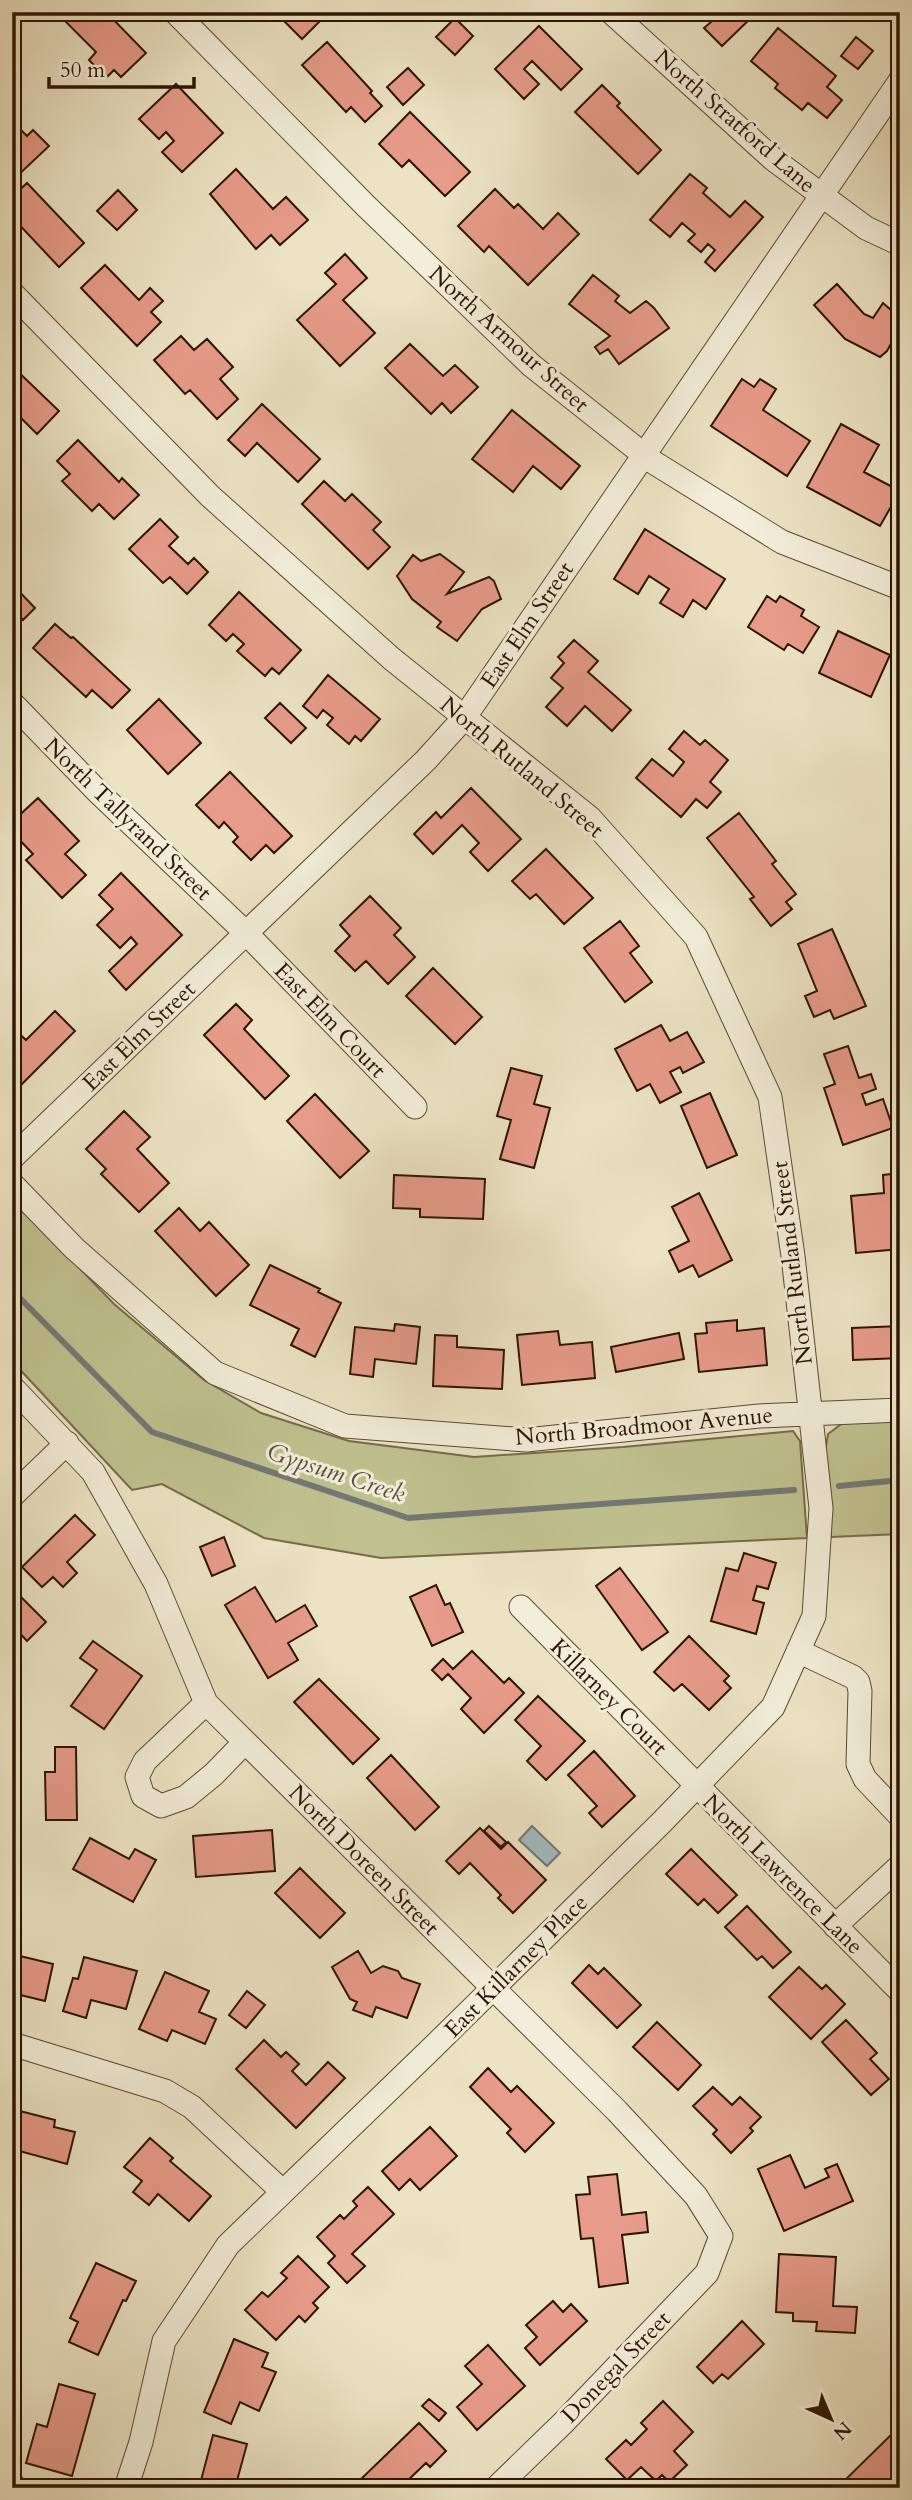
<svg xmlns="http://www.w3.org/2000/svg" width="912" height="2500" font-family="Cardo,serif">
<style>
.green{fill:#c0c18f;stroke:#776a49;stroke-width:2}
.water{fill:#a0bbc0;stroke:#727874;stroke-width:2}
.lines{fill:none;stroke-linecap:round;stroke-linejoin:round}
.stream{stroke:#727874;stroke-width:6}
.building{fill:#e79b8a;stroke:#2e1403;stroke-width:2}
.minor-casing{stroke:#5e4833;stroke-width:25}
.minor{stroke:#f3edd9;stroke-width:23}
.labels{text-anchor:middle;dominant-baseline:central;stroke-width:6;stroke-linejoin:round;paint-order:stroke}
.street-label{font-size:23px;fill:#2e1403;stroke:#f3edd9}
.water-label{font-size:24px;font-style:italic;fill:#564e45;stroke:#f3edd9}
</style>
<rect width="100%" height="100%" fill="#ece3c4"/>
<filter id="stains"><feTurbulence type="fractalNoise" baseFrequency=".00286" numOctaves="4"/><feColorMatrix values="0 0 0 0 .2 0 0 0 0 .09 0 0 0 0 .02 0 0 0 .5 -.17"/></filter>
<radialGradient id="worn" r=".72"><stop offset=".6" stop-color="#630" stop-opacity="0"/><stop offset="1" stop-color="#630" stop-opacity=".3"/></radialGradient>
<path class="green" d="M12,1198L114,1304L204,1380L261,1413L349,1441L474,1457L623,1447L793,1431L800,1441L807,1538L381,1558L264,1538L162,1484L132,1490L12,1361Z
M900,1419V1534L831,1537L825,1452L828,1434L844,1422Z"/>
<path class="water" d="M532,1826L560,1853L547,1866L519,1840Z"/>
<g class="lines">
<path class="stream" d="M12,1290L152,1432L408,1518L794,1490
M839,1486L900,1480"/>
</g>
<path class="building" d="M65,12H106L146,53L121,77L114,70L106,78L89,60L96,52L61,17Z
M275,12H329L302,39Z
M457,12H474L465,21Z
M702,12H749L753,16L722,46L704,28L711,22Z
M455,18L473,36L455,55L436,37Z
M539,26L582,69L561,90L532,61L524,69L539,84L524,99L495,69Z
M778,28L836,76L827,87L842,100L827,118L808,103L802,110L775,88L778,84L751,61Z
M856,37L873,51L858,69L841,56Z
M327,42L372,91L370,93L382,106L365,122L351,107L346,112L302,65Z
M408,68L424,85L403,105L387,87Z
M176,84L223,133L182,172L162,152L174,141L166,132L159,139L139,119Z
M602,85L620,103L617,106L661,150L638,174L575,112Z
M410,112L470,172L445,196L409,160L402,167L379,144Z
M12,121L27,136L33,130L49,146L12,181Z
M236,169L273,209L286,197L308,220L280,245L271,235L256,249L210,194Z
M690,174L707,188L703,193L730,217L745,201L763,217L715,271L705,262L715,250L708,244L701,252L688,241L695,234L682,223L670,237L650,220Z
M27,183L84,243L59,267L12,217V197Z
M495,189L514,208L518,204L543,229L558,213L579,234L528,285L489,246L484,252L458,226Z
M118,190L137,210L117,230L97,211Z
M345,254L367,278L343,300L375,333L340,366L297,320L336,284L325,273Z
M105,265L139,300L150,288L163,301L151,312L161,322L137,346L81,288Z
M593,275L619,296L615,301L630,313L646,301L654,308L669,328L619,364L608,349L600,354L595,347L610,336L569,304Z
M837,284L864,314L873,318L883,303L900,318V327L887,351L880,357L845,339L814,305Z
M181,336L194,350L207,339L233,367L220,379L238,399L217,419L190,390L185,394L154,360Z
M410,344L443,376L455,365L478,387L451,413L442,403L431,414L385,368Z
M12,366L59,411L37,434L12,409Z
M742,379L754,387L760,379L776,389L763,410L810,441L787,476L711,426Z
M262,404L320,459L298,482L257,443L245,456L228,440Z
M512,410L580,466L561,489L533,466L513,492L472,459Z
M841,424L879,445L864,472L900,491L880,526L807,487Z
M78,440L119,482L122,478L139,495L114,519L99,504L92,511L62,481L70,474L57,461Z
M324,481L345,501L352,494L381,522L373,530L390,547L368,569L302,504Z
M160,519L178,537L169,546L188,564L194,558L208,572L187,594L170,577L163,583L129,549Z
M645,529L725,579L706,609L693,600L683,617L660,603L669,589L649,576L638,594L614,579Z
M440,554L464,572L447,594L489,577L494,581L501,599L482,609L457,641L437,627L441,622L412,599L397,576L413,555L421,561Z
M12,584L35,608L23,620L12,608Z
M239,592L301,650L279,674L272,668L265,676L237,651L244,644L233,634L226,641L209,625Z
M767,596L776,602L780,596L804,610L801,616L819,627L803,653L788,644L784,650L748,627Z
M55,624L71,638L73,637L130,690L112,708L92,690L86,697L33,648Z
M838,631L890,655L871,697L819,673Z
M574,640L598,661L588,672L631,710L612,731L585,706L567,726L546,707L563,688L551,678L564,663L558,657Z
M328,675L380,719L361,741L355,736L349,744L327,725L333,718L323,710L317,718L303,706Z
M159,699L201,743L168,774L127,730Z
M280,703L306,728L291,743L265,718Z
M684,731L700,745L705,740L728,760L710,782L721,792L707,808L696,799L681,817L636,778L652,759L673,776L684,762L669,749Z
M230,772L292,836L274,853L266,845L251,860L233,842L238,837L224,822L219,828L196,805Z
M471,788L521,839L488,871L470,852L479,843L462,825L433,854L414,834L436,812L441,818Z
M38,798L79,841L65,854L86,875L62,898L26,860L33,854L12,832V822Z
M739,813L776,861L772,864L796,894L786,902L792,909L771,926L750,899L754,897L707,838Z
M546,849L593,898L564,924L536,894L530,899L512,881Z
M121,873L182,935L126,990L109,971L137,944L131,937L120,948L97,925L113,909L99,895Z
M370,896L401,928L394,935L415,957L388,984L366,961L355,971L335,951L350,936L340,925Z
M620,921L639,946L630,953L652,982L625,1002L584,948Z
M832,929L866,1006L834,1019L830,1010L814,1017L805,996L817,991L798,944Z
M433,968L482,1017L455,1044L406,996Z
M236,1004L252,1020L244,1029L289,1076L265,1099L204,1035Z
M55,1011L75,1031L20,1086L12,1078V1027L26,1040Z
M661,1025L670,1041L687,1032L704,1062L683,1073L680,1067L670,1072L681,1092L660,1103L650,1084L637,1091L615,1049Z
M848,1046L859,1078L871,1074L876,1089L862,1094L866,1105L883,1099L893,1128L843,1145L824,1088L835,1084L824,1054Z
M511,1068L542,1076L534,1104L550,1108L534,1168L500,1159L511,1120L497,1116Z
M710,1093L737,1155L707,1168L681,1106Z
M315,1094L369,1151L340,1178L287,1121Z
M124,1111L150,1137L137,1149L169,1183L139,1212L101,1174L106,1169L86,1149Z
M900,1173V1249L856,1253L851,1196L884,1193L883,1175Z
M394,1175L485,1179L483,1219L420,1217V1209L393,1208Z
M699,1193L732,1260L699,1277L693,1265L679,1272L669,1251L689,1241L672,1207Z
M179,1208L200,1231L209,1222L249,1265L216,1296L155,1231Z
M270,1265L320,1289L318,1292L341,1303L315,1357L291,1345L299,1329L250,1305Z
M737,1320V1331L764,1328L767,1365L699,1372L695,1334L707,1333L706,1323Z
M395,1324L420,1327L416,1364L375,1359L373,1377L350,1374L355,1327L394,1331Z
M900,1326V1358L853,1360L852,1328Z
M558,1331L560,1345L592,1342L595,1378L522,1385L517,1335Z
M679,1333L684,1359L616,1372L611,1347Z
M435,1335L457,1336V1347L504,1350L502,1389L433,1386Z
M75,1515L95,1535L67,1562L77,1573L63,1587L53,1577L42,1587L22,1567Z
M224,1537L235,1566L212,1576L200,1547Z
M744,1553L776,1563L768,1589L757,1586L753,1600L764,1603L756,1634L711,1621L726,1568L738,1571Z
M620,1568L668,1632L642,1650L596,1586Z
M436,1585L445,1605L450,1603L463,1632L432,1646L410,1597Z
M255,1587L276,1622L305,1605L317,1626L288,1643L298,1660L268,1678L225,1605Z
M12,1588L46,1622L27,1641L16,1629L12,1633Z
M689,1636L729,1676L724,1681L731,1688L709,1710L682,1684L674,1691L654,1672Z
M93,1641L142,1676L104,1729L71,1706L97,1670L80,1658Z
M472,1651L504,1683L509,1678L524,1693L484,1733L461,1709L471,1698L448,1674L442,1680L432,1670L443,1659L453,1669Z
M319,1679L379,1739L353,1764L294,1702Z
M538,1696L585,1741L546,1780L527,1761L541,1746L515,1720Z
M55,1747H76L77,1820H46L45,1772H55Z
M594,1751L635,1796L602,1827L589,1813L597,1806L568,1775Z
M391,1755L439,1807L415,1830L367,1778Z
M489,1826L506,1842L501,1847L484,1831Z
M480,1828L501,1849L508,1842L546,1880L513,1913L498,1898L501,1895L470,1863L459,1874L446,1861Z
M272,1830L275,1871L196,1877L193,1836Z
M90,1838L129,1859L135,1849L156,1860L133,1902L73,1869Z
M691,1849L737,1895L718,1913L704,1899L698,1905L666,1874Z
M300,1868L345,1913L320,1938L275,1893Z
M747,1906L791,1952L773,1968L762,1956L757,1960L725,1927Z
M358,1951L371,1973L383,1966L398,1971L402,1978L420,1984L407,2018L376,2007L372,2017L353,2010L357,2002L350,1999L332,1967Z
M20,1956L53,1964L45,2001L12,1993V1964L18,1965Z
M84,1957L137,1971L126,2009L91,2000L86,2018L63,2011L73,1978L78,1979Z
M589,1965L598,1974L604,1968L641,2005L617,2028L572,1983Z
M799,1967L822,1989L826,1985L845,2004L811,2039L769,1997Z
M165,1972L209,1991L199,2012L216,2019L205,2044L172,2030L167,2041L139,2029Z
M247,1991L265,2005L246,2028L229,2015Z
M846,2020L877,2053L870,2059L889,2079L871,2095L822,2042Z
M657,2022L701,2065L678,2090L633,2047Z
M264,2040L281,2057L286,2052L299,2064L292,2071L306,2085L328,2062L345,2078L296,2128L236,2069Z
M488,2068L511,2092L517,2086L554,2123L525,2152L507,2133L511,2129L470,2087Z
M713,2087L732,2105L740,2097L761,2117L750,2128L753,2131L731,2153L713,2134L717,2130L693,2106Z
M12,2109L55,2120L54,2127L75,2132L67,2164L12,2149Z
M430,2127L457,2156L420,2190L410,2179L399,2190L382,2171Z
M150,2138L173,2158L170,2161L211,2196L189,2221L158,2194L149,2205L133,2192L142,2181L124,2167Z
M790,2155L805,2188L829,2177L825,2169L837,2164L853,2201L784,2231L758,2169Z
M617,2174L622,2215L646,2212L648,2232L622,2235L628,2283L599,2287L593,2238L581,2239L576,2195L590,2194L588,2177Z
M368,2187L394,2214L352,2254L365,2266L347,2283L328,2263L335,2256L317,2237L340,2215L344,2219L357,2206L353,2201Z
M779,2254L836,2257L833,2306L857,2307L855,2333L816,2331L817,2322L793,2321V2313L776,2312Z
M298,2256L329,2287L313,2303L318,2308L305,2322L299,2316L276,2340L245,2310L262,2292L268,2297L287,2278L281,2273Z
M96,2263L136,2281L126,2301L123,2300L98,2355L69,2342L78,2322L70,2318Z
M553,2301L563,2312L571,2304L587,2321L540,2365L525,2348L537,2337L526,2325Z
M742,2321L764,2344L728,2379L722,2374L713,2383L697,2367Z
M234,2339L268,2353L262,2367L276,2372L259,2411L240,2402L231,2424L204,2412Z
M488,2345L525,2386L477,2430L457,2407L482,2384L465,2366Z
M59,2384L95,2394L72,2476L26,2463L37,2424L47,2427Z
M429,2399L446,2413L439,2421L422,2406Z
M663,2401L693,2432L674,2451L687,2465L669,2482L662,2475L656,2481L641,2467L627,2480L606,2459L626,2440L631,2445L647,2429L641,2423Z
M419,2423L446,2451L430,2467L426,2463L403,2485L405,2488H367L360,2480Z
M894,2432L900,2438V2480L892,2488H846L842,2483Z
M213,2435L247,2444L235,2488H199Z
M17,2473L32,2488H12V2478Z"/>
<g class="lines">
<defs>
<path id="minor" d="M175,12L366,206L531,365L653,462L782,542L900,588
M611,12L773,159L866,228L900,244
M12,293L210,496L392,659L590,818L696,937L770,1097L793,1256L821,1508L814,1616L773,1707L661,1823L427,2053L228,2245L164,2341L141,2442L126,2488
M12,703L99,793L246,933L415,1107
M12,1158L426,760L464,718L900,81
M12,1184L74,1248L215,1373L345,1426L526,1440L759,1416L900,1410
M12,1387L93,1472L156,1584L206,1703L617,2111L696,2196L721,2236L707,2273L563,2423L496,2488
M12,1496L67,1443
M521,1607L900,1991
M798,1651L853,1677L858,1682L860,1691L858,1764L865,1779L900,1816
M206,1703L145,1761L137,1777L143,1796L161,1806L186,1797L214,1774L245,1742
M835,1926L900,1866
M12,2044L165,2091L192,2107L283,2192"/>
</defs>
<use href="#minor" class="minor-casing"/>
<use href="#minor" class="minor"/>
</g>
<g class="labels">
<g class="street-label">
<text transform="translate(735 121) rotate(41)">North Stratford Lane</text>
<text transform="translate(509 339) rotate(42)">North Armour Street</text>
<text transform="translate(527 625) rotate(-56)">East Elm Street</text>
<text transform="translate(522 767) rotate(40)">North Rutland Street</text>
<text transform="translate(128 819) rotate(44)">North Tallyrand Street</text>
<text transform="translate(330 1020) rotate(46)">East Elm Court</text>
<text transform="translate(139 1036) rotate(-44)">East Elm Street</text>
<text transform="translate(792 1263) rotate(-97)">North Rutland Street</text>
<text transform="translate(644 1426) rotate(-5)">North Broadmoor Avenue</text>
<text transform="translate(609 1697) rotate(45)">Killarney Court</text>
<text transform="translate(364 1860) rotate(45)">North Doreen Street</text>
<text transform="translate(783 1874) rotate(45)">North Lawrence Lane</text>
<text transform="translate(516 1966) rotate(-45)">East Killarney Place</text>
<text transform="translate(616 2367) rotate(-46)">Donegal Street</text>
</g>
<g class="water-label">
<text transform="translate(336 1473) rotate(18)">Gypsum Creek</text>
</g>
</g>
<rect width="912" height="2500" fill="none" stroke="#ece3c4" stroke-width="42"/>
<rect x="14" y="14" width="884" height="2472" fill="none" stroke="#2e1403" stroke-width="3.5"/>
<rect x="21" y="21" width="870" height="2458" fill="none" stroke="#2e1403" stroke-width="2"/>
<g transform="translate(831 2419) rotate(136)" stroke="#f3edd9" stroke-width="5" paint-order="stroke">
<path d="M0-5L12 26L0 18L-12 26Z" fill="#2e1403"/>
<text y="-10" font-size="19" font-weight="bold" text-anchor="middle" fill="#2e1403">N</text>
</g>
<path d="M49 77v10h145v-10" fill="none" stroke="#2e1403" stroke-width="3.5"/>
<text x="60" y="77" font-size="21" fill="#2e1403" stroke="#f3edd9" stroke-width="5" paint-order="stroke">50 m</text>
<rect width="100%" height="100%" filter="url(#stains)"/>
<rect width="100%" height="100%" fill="url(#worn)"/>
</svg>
